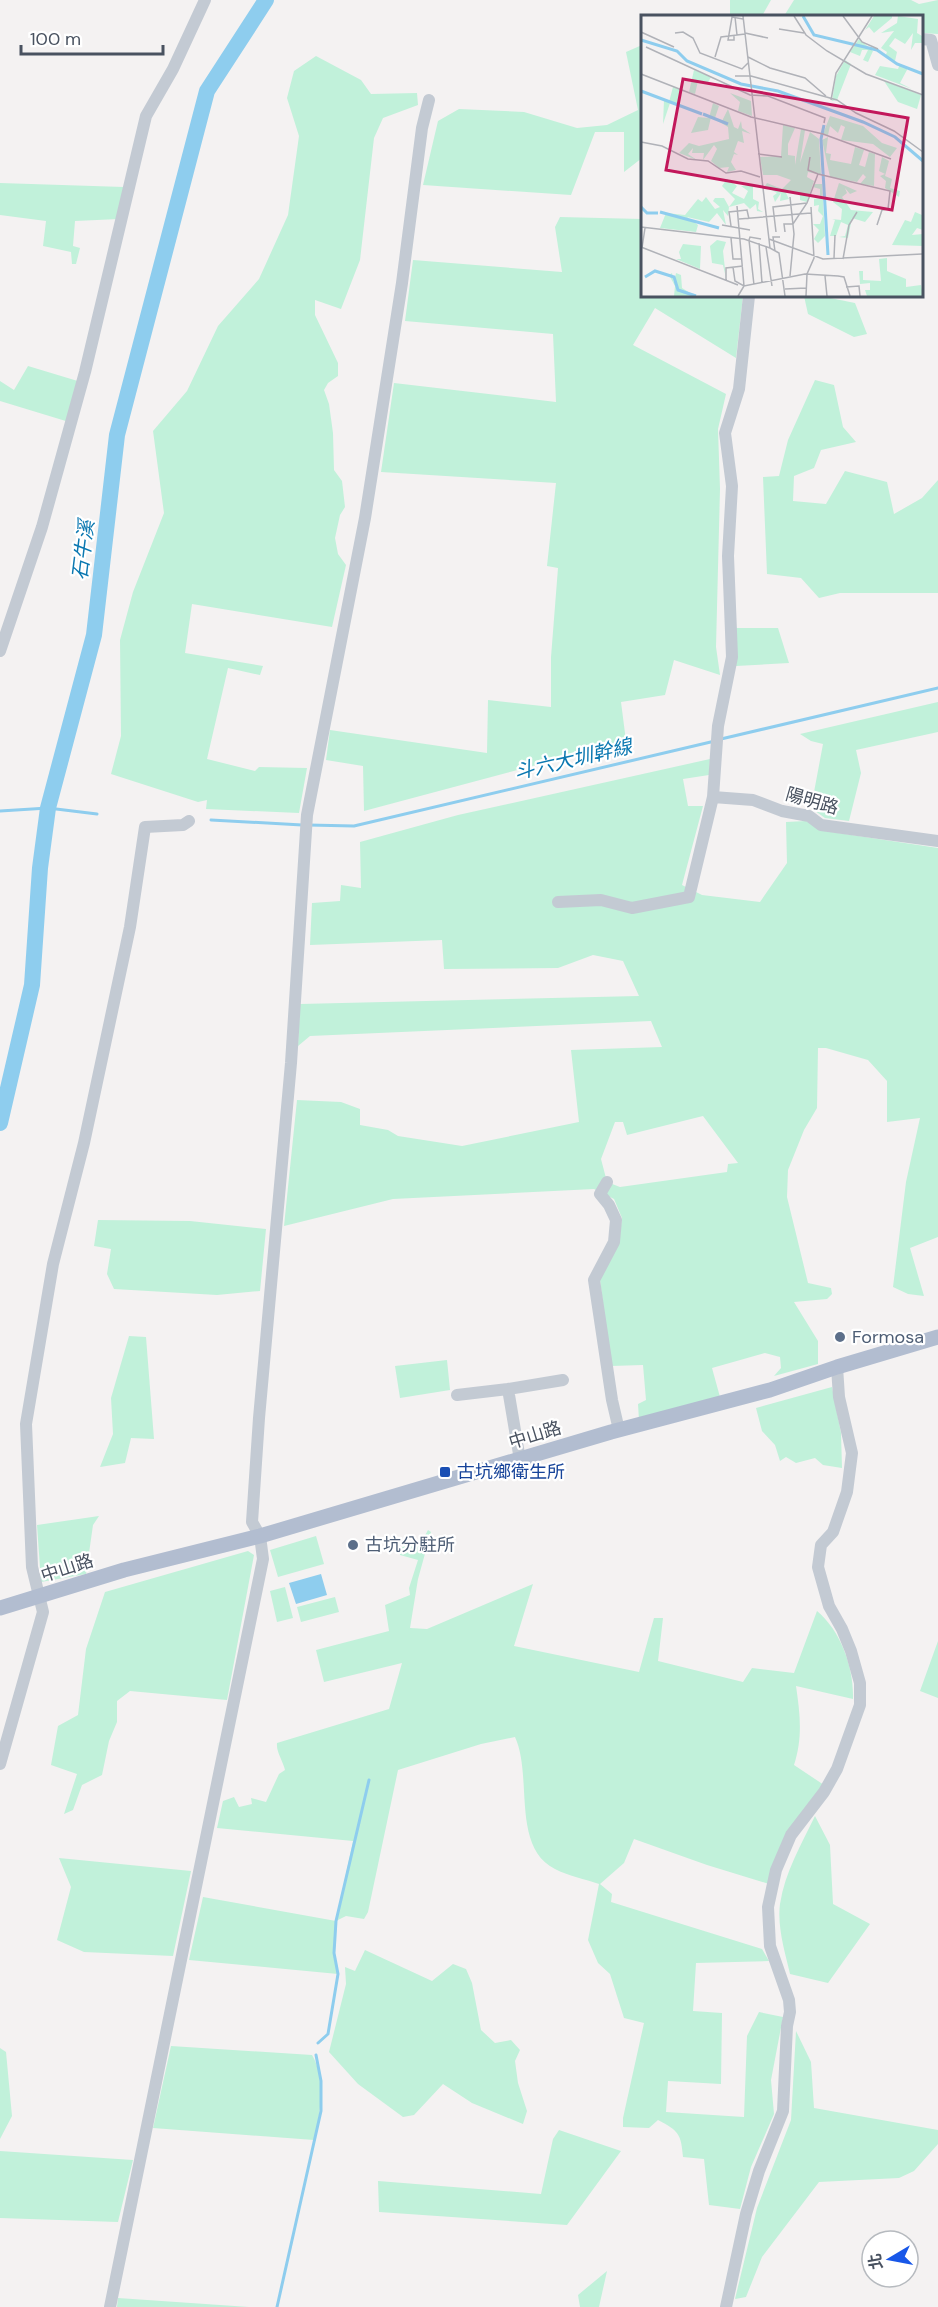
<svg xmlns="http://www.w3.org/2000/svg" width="938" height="2307" font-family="'DM Sans','Noto Sans TC',sans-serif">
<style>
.green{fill:#c1f1da;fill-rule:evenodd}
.water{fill:#8ecdee}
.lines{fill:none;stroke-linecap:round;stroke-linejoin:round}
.stream{stroke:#8ecdee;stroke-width:3}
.river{stroke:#8ecdee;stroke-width:16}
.minor{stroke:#c3cad3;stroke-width:12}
.major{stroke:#b2bdd0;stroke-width:15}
.service-dot{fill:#5c6f8a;stroke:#fff;stroke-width:2}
.transit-dot{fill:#1a4fb4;stroke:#fff;stroke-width:2}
.labels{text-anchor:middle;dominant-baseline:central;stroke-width:4.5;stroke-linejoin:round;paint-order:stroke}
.street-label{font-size:18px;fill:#495260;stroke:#fff}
.service-label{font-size:18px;fill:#4e5e75;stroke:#fff;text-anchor:start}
.transit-label{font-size:18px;fill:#164399;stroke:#fff;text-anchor:start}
.water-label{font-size:20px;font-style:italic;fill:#0b78b1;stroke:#fff}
.inset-river{fill:none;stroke:#8ecdee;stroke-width:3}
.inset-road{fill:none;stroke:#b0b2b8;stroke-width:1.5}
.view{fill:#c2185b;fill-opacity:0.15;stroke:#c2185b;stroke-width:3}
.inset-edge{fill:none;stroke:#495260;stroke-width:3}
</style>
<rect width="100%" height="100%" fill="#f4f2f2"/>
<path class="green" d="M730,0H771L762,16H730Z
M794,0H911L919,4L938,0V34L922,33V16H784Z
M642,45V158L624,172V132H595L571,195L423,185L438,121L459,109L524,112L577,128L607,125L638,110L626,52Z
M316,56L361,80L371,94L417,93L418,105L383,118L374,138L360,260L341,309L315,300V315L338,363V376L328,383L324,390L329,404L333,433L334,470L342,481L345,507L340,515L335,538L338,554L346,565L332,627L192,604L185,653L263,666L260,675L228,668L207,759L255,771L259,767L307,768L299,813L206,809L207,800L198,802L111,774L121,736L120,640L133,592L164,513L153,431L187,391L218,326L259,279L288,215L299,136L287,98L294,71Z
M0,183L124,187L119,219L75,221L73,246L80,248L76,264H72L71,252L43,246L46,221L0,215Z
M560,217L642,219V296H743L736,358L655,308L633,345L726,394L718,429L720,489L716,647L720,675L674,660L665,695L621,702L626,741L364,811L363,766L326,760L330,730L487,753L488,700L551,707V657L558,568L547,566L556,483L381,472L394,383L556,402L553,334L405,321L413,260L562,272L555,227Z
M804,296C824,295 836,300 855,303L867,334L854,337L808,314Z
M28,366L81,382L69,422L0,401V381L14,390Z
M815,380L834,385L843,427L856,442L821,450L814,468L794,476L793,501L826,504L845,471L887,482L894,514L922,498L938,480V593H840L819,598L801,578L767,574L763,477L779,476L788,440Z
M735,628H778L789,663L736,666Z
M938,702V732L856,750L861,773L849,821L825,818L811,808L823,744L811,741L800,734Z
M710,759L709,775L683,779L688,806H703L682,885L702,895L760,902L787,863L786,822L806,821L825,831L938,848V1237L910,1248L924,1296L908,1294L893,1287L906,1182L920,1118L887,1122V1081L868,1060L826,1048H818L817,1108L804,1130L788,1170L787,1197L808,1283L831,1288L832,1294L827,1299L794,1302L818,1341V1364L774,1376L781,1368L780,1357L765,1353L712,1368L720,1397L639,1420L638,1404L646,1400L643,1365L611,1366L600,1280L619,1242L622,1218L614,1199L594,1189L393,1199L284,1226L297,1100L341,1102L360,1109V1125L388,1130L398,1136L462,1146L579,1122L571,1050L662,1047L651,1021L310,1036L298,1046L300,1004L639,996L623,961L593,955L558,968L444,969L442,940L310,945L312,903L340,901L341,885L361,888L360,842L458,815ZM703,1116L738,1163L728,1164L727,1172L620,1187L607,1182L601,1159L615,1122H623L627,1135Z
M98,1220L190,1221L266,1229L260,1291L217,1295L114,1289L107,1274L111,1249L94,1246Z
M129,1336L146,1337L154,1439L131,1438L125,1463L100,1467L113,1434L111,1398Z
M447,1360L450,1390L400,1398L395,1366Z
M832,1387L841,1433L842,1468L823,1465L815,1458L796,1463L786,1457L780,1461L775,1445L762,1431L756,1408Z
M99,1516L93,1525L86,1574L41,1582L37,1525Z
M428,1530L431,1532L418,1579L410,1628L427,1629L533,1584L514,1646L639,1672L654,1618H663L658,1661L743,1682L752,1668L794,1673L817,1611C841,1631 854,1668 853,1699L796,1686C800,1713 803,1738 794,1765L824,1785L769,1884L707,1865L634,1839L624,1863L600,1884L612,1894L611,1902L762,1949L769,1961L696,1963L693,2011L722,2013L721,2084L668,2081L666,2112L744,2117L747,2036L759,2012L783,2017L771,2080L774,2114L751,2167L740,2209L709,2205L704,2159L683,2157C681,2134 679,2131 658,2120L649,2128L623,2127V2118L644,2023L624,2018L610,1974L598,1963L588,1940L599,1884C585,1879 568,1876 555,1869C511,1847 533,1776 515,1737L481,1744L398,1770L368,1912L364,1919L346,1916L336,1921L334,1953L338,1974L189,1960L203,1897L336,1921L353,1841L217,1828L223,1801L234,1797L239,1807L252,1804L251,1798L266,1802L279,1774L285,1770C283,1761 276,1752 277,1743L389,1709L402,1663L324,1682L316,1650L389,1631L385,1605L410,1595L409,1588L418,1560L400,1555L399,1548L422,1541Z
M316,1536L324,1564L278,1577L270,1550Z
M248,1551L254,1555L227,1700L130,1691L117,1701V1722L109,1741L102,1775L82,1785L73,1810L64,1814L77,1774L51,1765L58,1726L78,1715L86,1649L105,1592Z
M285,1587L293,1618L277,1622L270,1591Z
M335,1597L339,1612L301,1622L297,1607Z
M938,1641V1698L920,1691Z
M815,1816L830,1845L833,1904L870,1924L828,1983L790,1974C785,1952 777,1927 780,1904C785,1872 801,1845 815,1816Z
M59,1858L191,1871L173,1956L84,1952L57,1940L71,1887Z
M365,1950L432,1981L453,1964L466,1969L472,1983L481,2030L495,2043L511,2040L520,2050L515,2061L518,2083L527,2111L523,2124L472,2103L443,2084L414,2115L403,2117L358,2084L329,2052L346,1984L345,1967L355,1971Z
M796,2031L811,2062L814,2108L938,2130V2144L914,2171L899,2178L819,2182L762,2257L746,2297L735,2299L757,2208L791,2120Z
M171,2046L312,2055C327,2081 320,2112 314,2140L153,2128Z
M0,2048L6,2052L12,2116L0,2139Z
M559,2130L621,2151L567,2225L379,2212L378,2181L541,2194L553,2139Z
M0,2151L133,2160L118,2222L0,2218Z
M607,2271L599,2307H580L578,2295Z
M118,2298L249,2307H117Z"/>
<path class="water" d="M321,1574L327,1595L296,1604L289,1583Z"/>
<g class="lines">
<path class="stream" d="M721,739L938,688
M0,811L48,808L97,814
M211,820L302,825
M308,825L354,826L715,741
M318,2043L328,2034L338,1974L334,1953L336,1921L369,1780
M277,2307L321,2111V2081L316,2055"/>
<path class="river" d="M0,1123L32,985L40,868L48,808L94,635L117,435L207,91L266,0"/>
<path class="minor" d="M922,39L931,40L938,65
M0,651L42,527L85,372L146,116L173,69L205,0
M713,797L753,800L782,811L809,816L821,825L938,841
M558,902L601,900L632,908L689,897L713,797L718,726L732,657L728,556L732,486L725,433L739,389L749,296
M607,1182L600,1194L609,1205L616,1220L614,1242L594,1280L612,1400L619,1430
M508,1389L563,1380
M457,1395L508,1389L520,1460
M0,1764L43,1612L32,1567L26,1424L53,1264L84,1143L130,927L145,827L183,825L189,821
M110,2307L263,1559L260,1536L252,1522L259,1418L291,1063L307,815L365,518L402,283L422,128L429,100
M726,2307L746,2214L759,2171L783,2111L787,2026L790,2012L789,2000L770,1946L768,1907L776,1870L791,1835L824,1792L837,1769L860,1705V1683L851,1651L842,1629L829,1606L818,1567L821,1545L833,1532L847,1492L852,1453L839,1397L837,1367"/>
<path class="major" d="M0,1608L124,1570L260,1536L611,1432L770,1390L837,1367L938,1337"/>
</g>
<g class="service-dot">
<circle cx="840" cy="1337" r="6"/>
<circle cx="353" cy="1545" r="6"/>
</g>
<rect class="transit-dot" x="439" y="1466" width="12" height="12" rx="3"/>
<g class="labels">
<g class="street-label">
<text transform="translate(812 801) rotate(16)">陽明路</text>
<text transform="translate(535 1435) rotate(-17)">中山路</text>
<text transform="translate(67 1568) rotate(-18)">中山路</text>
</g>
<g class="service-label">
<text x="852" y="1337">Formosa</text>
<text x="365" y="1545">古坑分駐所</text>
</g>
<g class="transit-label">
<text x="457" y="1472">古坑鄉衛生所</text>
</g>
<g class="water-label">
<text transform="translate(83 550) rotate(-83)">石牛溪</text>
<text transform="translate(573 759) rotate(-13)">斗六大圳幹線</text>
</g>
</g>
<g transform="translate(641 15)">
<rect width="282" height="282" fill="#f4f2f2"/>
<path d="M233,1H251V3L233,18L228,12L224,15ZM257,1L277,4L276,18L281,21L282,28H274L270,35L272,18L264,29L254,23L248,31L256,37L254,46L244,42L246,37L240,33L253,16L240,18L256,8ZM218,24L232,36L227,47L222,45L227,35H221L219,41L209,37ZM204,45L210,49L196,85L191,86L195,61ZM259,49L267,53L259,68L271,74L234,60L239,51L257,54ZM53,55L70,62L66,69L57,66L54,79L48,77ZM243,66L280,80L276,94L257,87ZM32,72L40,75L37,91L29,88L22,109L23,85L28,87ZM89,78L110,86L111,101L97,96L99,87ZM72,88L78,91L74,103L81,106L87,94L93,112L97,114L100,106L101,113L110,119L101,116L103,128L97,126L93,137L97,140L93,139L90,147L95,155L86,157L88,152L78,153L70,146L76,134L73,130L62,145L63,138H51L52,133L47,139L56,145L38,138L48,128L58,131L88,124L87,112L70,102L67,115L50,118L57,102L68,103ZM189,101L222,111L241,128L256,133L249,142L232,129L200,125L204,112L200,110L197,118L189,111L187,120L182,119ZM142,110L154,113L147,129V140L154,141V150L160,114L164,115L159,148L169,117L178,124L180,160L167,157L166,162L173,166L166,187L159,185V179L145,178L148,184L139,186L140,178L134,187L132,181L136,178L124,171L126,168L141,174L150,165L136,160H122L119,142L140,141ZM187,122L185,138L190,139L189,145L210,149L214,132L223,135L218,150L224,152L228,137L234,139L233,171L219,169L225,162L222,159L216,167L189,162L181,125ZM241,142L248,146L244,161L251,164L249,173L259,176L258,182L244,173L245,166L239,161L244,159L238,156ZM86,164L96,171L91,178L103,184L107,176L100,171L112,170V184L118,187L117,194L122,197L116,196L115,189L109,194L103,188L88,192L87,201L82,195L85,210L76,198L68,207L46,202L57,210L55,217L19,213L25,198L44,200L57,184L61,187L65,182L74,194L79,192L72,186L74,183H83L88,192L94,184L81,171ZM198,168L216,176L209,179L204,173L206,178L201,182L210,195L232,197L224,207L211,203L207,223L198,222L204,221L207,210L200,207L195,221H189L194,205L191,204L200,205L201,194L192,187ZM174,169H181L184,221L177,228L173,224L178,215L172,209H179L182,201L177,196L178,190L173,191V184L179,183V174L172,172ZM282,180V215L276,213L271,220L282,219V231L251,230L264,205L270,207L274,197L281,200ZM76,225L85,227L82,236L85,263L82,250L71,248L69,231ZM42,229L60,231L59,254L35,244H40L38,237ZM246,243V256L265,264V272L280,270L282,281H226L224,275H229V268L219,269L218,256H222V265L240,266L238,244ZM31,258L33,268L35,258L40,260L41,273L54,281H33L34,271L28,260Z" fill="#c1f1da"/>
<path class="inset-river" d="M162,1L173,20L236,35L256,49L282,59M0,25L36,36L46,46L100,69L137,76L222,107L254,122L282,146M0,76L61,99M62,99L87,109M183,110L180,124L187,240M0,192L6,198H17M19,197L78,213M4,262L14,256L33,262L37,275L55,281"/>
<path class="inset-road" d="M102,1L129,233M153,1L165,20L186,36L225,59L282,80M202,1L221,27L237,34M94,2L96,20M138,14L163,18M0,17L33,32M34,18L42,17L52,23L59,38L101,54L107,48M104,18L127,23M93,20V25H87L91,2L102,4M5,32L109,80L127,81L184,103L183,108M74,42L80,22L104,19M107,42L129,53L164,63L185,81M0,59L110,102L182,119L250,144M94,61H110L196,85L215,98L253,116L282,137M190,85L195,58L231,1M0,127L21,131L47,144L67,146L85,158L100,156L119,162M117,139L141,142M169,142L167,155L177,159L249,176L247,194L241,195L236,210M149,182L153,219L149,261M96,191L103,271L97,281M98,204L170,198M81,210L109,215M90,211L88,197L106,195L108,204M0,212L103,224L129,233L138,238L144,281M135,217L132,192L166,188M144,217L143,209H152L166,188L177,159M90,223L92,244H101M128,224L182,244L281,239M118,228L121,268M0,232L97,270M125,232L131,271M1,233L4,213M134,236L132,222H139M193,243L194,220M202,244L208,210L216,197M92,252L94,266L103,271L164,259L197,261L203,262L209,281M184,261L186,281M85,265V253L102,251M113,270L108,225L109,222L120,224M205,272L218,271L219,281M144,274L165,273M165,281L166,259L173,243L170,192"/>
<path class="view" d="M42,64L267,103L251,195L25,155Z"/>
<rect width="282" height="282" class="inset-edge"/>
</g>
<g transform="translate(890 2259) rotate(260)"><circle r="28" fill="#ffffff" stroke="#b6babf" stroke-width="1.5"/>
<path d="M0-4.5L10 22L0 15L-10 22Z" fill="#1857e8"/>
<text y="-9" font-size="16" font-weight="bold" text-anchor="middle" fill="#495260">北</text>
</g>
<path d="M21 45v9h142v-9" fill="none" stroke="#495260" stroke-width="3"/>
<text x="30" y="45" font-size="18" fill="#495260" stroke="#ffffff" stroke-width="4.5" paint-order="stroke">100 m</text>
</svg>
